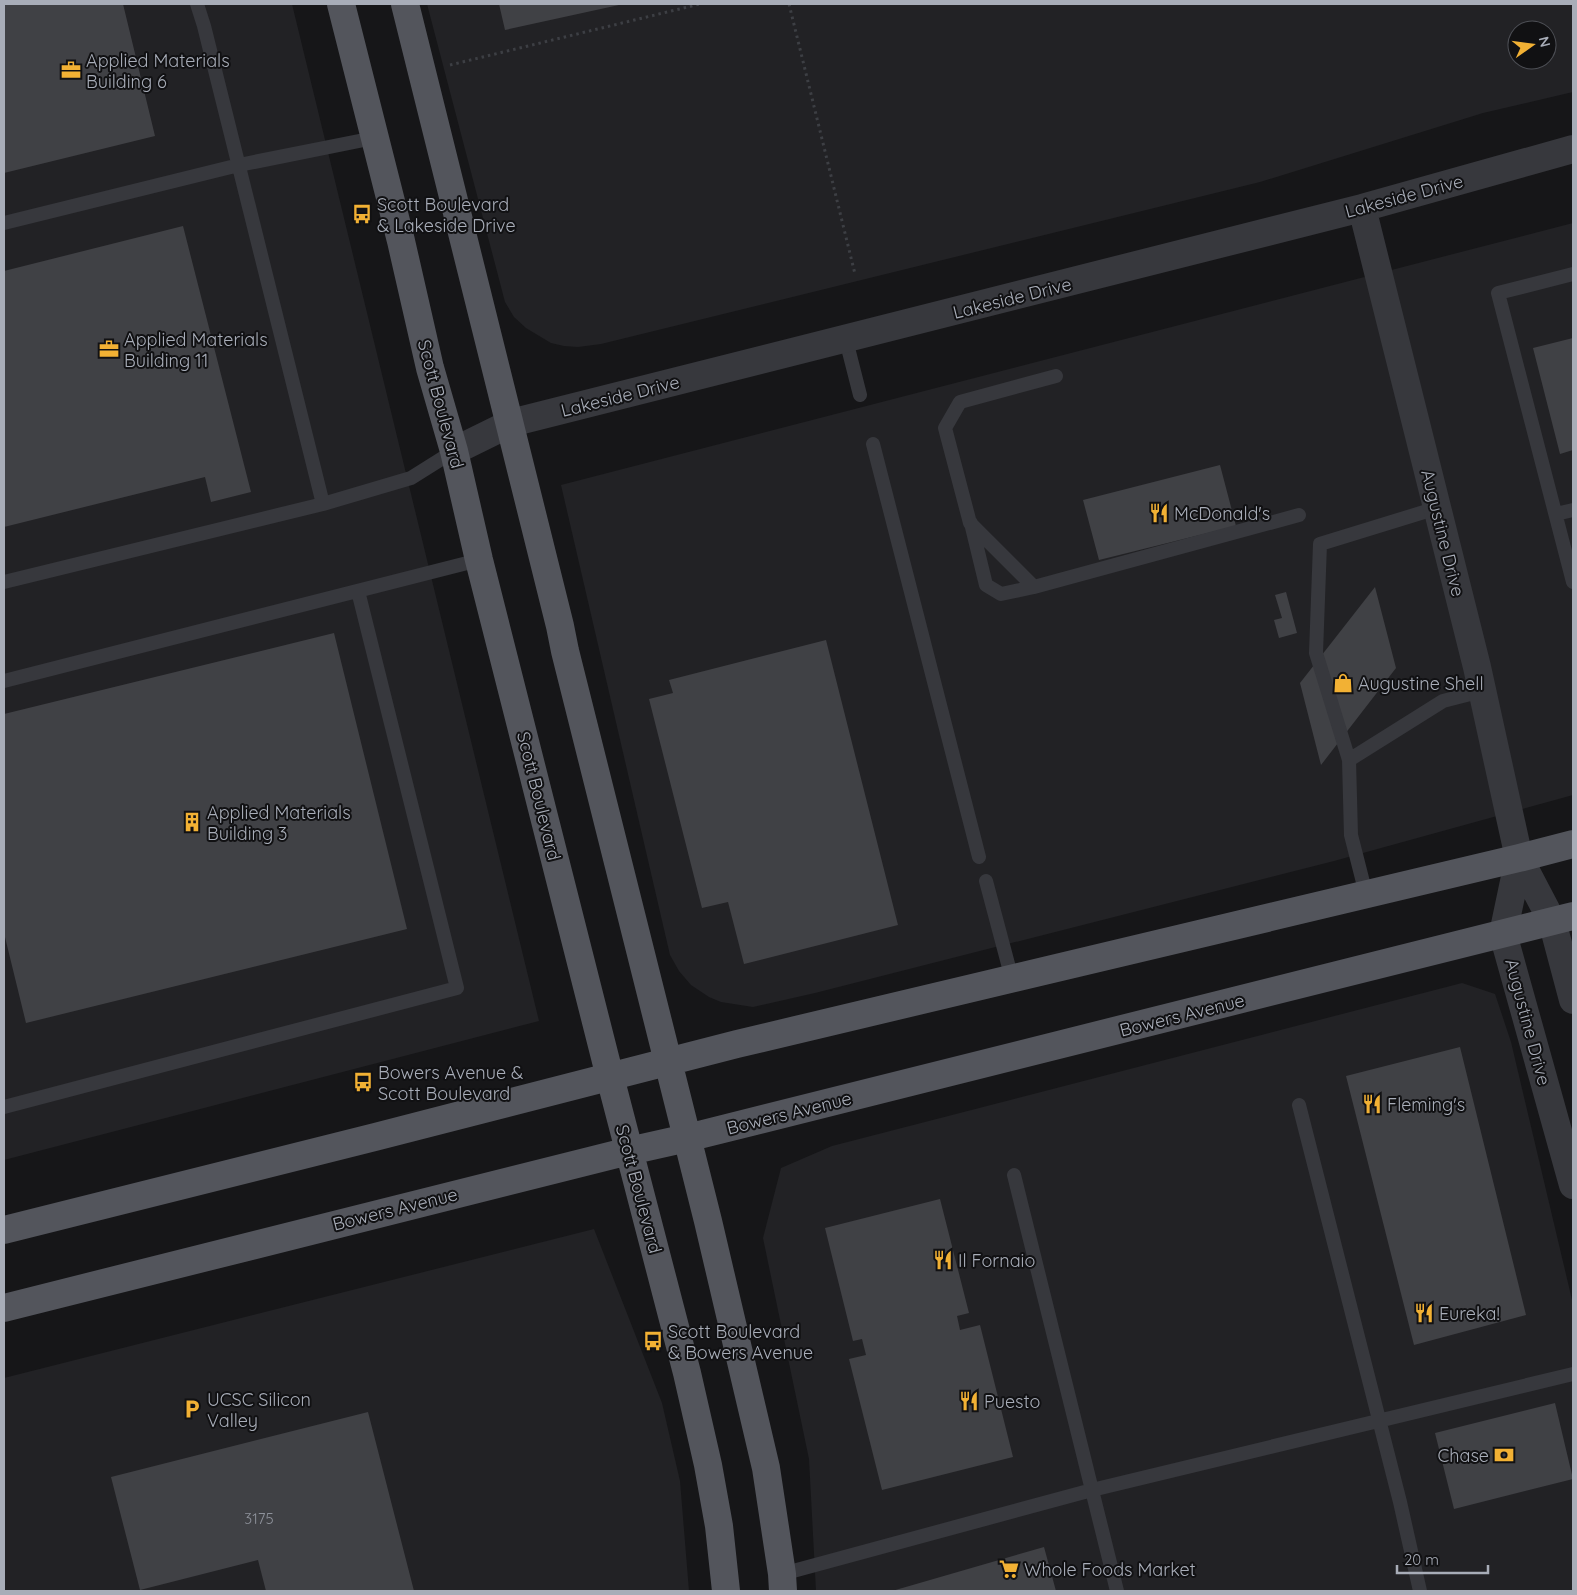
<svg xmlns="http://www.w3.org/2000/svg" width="1577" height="1595" font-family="Quicksand,sans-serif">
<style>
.built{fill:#222225;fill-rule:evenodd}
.building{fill:#404145}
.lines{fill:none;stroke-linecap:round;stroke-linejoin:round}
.path{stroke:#3d3f44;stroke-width:3;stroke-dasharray:2.5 4;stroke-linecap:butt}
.service{stroke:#37383d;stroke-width:14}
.tertiary{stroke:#37383d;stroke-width:28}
.primary{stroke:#53555c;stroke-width:28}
.labels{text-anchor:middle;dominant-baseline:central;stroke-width:4;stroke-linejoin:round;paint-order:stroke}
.number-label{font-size:15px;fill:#8e929b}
.poi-label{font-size:18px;fill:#a8adb8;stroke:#111113;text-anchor:start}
.street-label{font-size:18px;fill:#a8adb8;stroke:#111113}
</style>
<rect width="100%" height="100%" fill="#161618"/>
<path class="built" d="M4,4H292L539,1021L4,1160Z
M427,4H1573V92L1483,113L1260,182L601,344L578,347L564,346L551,343L526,328L514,317L505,302ZM1517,30H1547V60H1517Z
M1573,223V795L1334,861L815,993L753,1007L721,1002L709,997L691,985L679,971L670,955L561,485Z
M1462,983L1495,994L1511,1042L1573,1304V1591H816L809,1459L763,1238L781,1168L832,1146Z
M594,1229L662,1403L680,1481L689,1591H4V1378Z"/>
<path class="building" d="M4,4H123L155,136L4,173Z
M499,4H619V5L505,30Z
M183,226L251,492L211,502L205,477L4,527V271Z
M1573,338V450L1560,454L1533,348Z
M1220,465L1236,526L1099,560L1083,500Z
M1375,587L1396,668L1321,765L1300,683Z
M1286,592L1297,633L1279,638L1274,620L1282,618L1275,595Z
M334,633L407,929L26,1023L4,933V714Z
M826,640L898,925L744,964L728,902L702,908L649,699L673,693L669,680Z
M1460,1047L1526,1315L1414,1345L1346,1076Z
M940,1199L969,1313L957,1316L960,1330L980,1325L1013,1457L882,1490L849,1359L866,1355L862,1339L853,1341L825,1228Z
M1555,1403L1573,1479L1454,1509L1435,1433Z
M368,1412L414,1591H266L258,1560L140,1590L111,1477Z
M1044,1547L1056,1591H892Z"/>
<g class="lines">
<path class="path" d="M789,4L855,274
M450,65L700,4"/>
<path class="service" d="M197,4L204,26L323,504
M4,223L239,165L374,138
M1573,274L1498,293L1573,582
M846,340L860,395
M1056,376L960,402L945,428L970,523L1034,587L1299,515
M873,444L979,857
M1556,514L1573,510
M971,523L986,585L1001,594L1034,587
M4,582L323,504L411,478L454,451
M4,681L479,560
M1349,760L1443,701L1482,691
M986,881L1012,979
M1366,894L1351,835L1349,760L1316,653L1320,544L1437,508
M1299,1105L1400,1502L1420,1591
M4,1107L457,988L358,591
M1014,1175L1117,1591
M782,1574L1092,1490L1573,1374"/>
<path class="tertiary" d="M1362,208L1477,667L1519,858L1552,921L1573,1000
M454,451L511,423L1362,208L1573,149
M1519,858L1503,934L1573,1185"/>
<path class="primary" d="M341,4L401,241L430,368L454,451L479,560L610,1077L687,1373L708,1465L719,1526L726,1591
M405,4L560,626L565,651L708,1221L766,1468L782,1574L783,1591
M4,1230L375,1137L737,1044L1519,858L1573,844
M4,1308L629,1151L687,1138L1573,916"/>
</g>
<defs>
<symbol id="office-bare" viewBox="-9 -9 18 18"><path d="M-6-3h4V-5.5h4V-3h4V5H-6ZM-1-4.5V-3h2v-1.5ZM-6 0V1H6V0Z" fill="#f2b134" stroke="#111113" stroke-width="2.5" paint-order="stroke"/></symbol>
<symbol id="bus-bare" viewBox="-9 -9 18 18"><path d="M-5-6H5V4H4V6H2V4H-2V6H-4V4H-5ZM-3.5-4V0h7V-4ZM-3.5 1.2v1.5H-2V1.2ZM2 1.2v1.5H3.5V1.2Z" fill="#f2b134" stroke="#111113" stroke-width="2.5" paint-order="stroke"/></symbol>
<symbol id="restaurant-bare" viewBox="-9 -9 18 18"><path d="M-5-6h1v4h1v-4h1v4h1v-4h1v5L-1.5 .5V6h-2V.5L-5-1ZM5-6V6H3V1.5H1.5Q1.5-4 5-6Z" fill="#f2b134" stroke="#111113" stroke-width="2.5" paint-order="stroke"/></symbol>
<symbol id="shop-bare" viewBox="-9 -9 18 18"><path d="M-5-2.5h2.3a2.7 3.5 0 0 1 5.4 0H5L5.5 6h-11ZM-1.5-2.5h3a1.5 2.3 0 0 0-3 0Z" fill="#f2b134" stroke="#111113" stroke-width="2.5" paint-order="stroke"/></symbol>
<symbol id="building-bare" viewBox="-9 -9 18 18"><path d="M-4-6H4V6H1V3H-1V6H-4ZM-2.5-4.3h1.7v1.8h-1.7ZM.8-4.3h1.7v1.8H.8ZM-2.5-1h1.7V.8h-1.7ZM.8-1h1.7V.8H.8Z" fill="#f2b134" stroke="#111113" stroke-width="2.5" paint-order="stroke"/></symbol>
<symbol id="parking-bare" viewBox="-9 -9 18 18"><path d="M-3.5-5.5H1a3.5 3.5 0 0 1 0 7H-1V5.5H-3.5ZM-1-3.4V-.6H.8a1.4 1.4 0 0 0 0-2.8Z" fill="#f2b134" stroke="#111113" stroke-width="2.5" paint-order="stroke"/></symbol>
<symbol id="bank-bare" viewBox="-9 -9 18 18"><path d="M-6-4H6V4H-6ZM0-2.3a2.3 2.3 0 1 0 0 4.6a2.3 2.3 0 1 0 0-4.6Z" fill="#f2b134" stroke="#111113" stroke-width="2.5" paint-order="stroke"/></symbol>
<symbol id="supermarket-bare" viewBox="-9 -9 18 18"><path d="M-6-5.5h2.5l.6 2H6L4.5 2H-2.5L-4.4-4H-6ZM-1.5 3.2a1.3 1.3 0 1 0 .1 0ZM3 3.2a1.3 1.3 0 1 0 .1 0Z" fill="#f2b134" stroke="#111113" stroke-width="2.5" paint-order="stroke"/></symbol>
</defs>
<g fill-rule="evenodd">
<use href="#office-bare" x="57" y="56" width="28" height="28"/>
<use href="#bus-bare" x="348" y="200" width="28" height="28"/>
<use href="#office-bare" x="95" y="335" width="28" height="28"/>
<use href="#restaurant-bare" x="1145" y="499" width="28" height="28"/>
<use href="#shop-bare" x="1329" y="669" width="28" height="28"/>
<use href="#building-bare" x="178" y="808" width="28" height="28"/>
<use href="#bus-bare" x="349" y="1068" width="28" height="28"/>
<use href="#restaurant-bare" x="1358" y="1090" width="28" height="28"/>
<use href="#restaurant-bare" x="929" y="1246" width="28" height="28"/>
<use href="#restaurant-bare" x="1410" y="1299" width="28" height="28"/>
<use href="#bus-bare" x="639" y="1327" width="28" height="28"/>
<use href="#restaurant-bare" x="955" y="1387" width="28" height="28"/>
<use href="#parking-bare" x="178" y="1395" width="28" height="28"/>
<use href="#bank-bare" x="1490" y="1441" width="28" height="28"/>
<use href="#supermarket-bare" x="995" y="1555" width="28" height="28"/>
</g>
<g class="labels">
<g class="number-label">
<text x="259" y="1518">3175</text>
</g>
<g class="poi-label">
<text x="86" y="60">Applied Materials<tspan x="86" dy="21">Building 6</tspan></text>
<text x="377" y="204">Scott Boulevard<tspan x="377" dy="21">&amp; Lakeside Drive</tspan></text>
<text x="124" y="339">Applied Materials<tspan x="124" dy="21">Building 11</tspan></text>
<text x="1174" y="513">McDonald's</text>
<text x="1358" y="683">Augustine Shell</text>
<text x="207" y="812">Applied Materials<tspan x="207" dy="21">Building 3</tspan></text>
<text x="378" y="1072">Bowers Avenue &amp;<tspan x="378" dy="21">Scott Boulevard</tspan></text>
<text x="1387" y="1104">Fleming's</text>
<text x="958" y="1260">Il Fornaio</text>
<text x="1439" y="1313">Eureka!</text>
<text x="668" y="1331">Scott Boulevard<tspan x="668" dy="21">&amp; Bowers Avenue</tspan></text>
<text x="207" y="1399">UCSC Silicon<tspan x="207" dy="21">Valley</tspan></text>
<text x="984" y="1401">Puesto</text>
<text x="1489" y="1455" text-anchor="end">Chase</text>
<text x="1024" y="1569">Whole Foods Market</text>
</g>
<g class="street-label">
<text transform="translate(1404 196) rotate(-15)">Lakeside Drive</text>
<text transform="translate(1012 298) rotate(-14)">Lakeside Drive</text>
<text transform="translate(620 396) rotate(-14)">Lakeside Drive</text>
<text transform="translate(441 404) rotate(75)">Scott Boulevard</text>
<text transform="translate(1443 533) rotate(76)">Augustine Drive</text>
<text transform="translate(539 796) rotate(76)">Scott Boulevard</text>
<text transform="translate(1182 1015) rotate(-14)">Bowers Avenue</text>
<text transform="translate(1528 1022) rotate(75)">Augustine Drive</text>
<text transform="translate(789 1113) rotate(-14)">Bowers Avenue</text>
<text transform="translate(639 1189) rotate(75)">Scott Boulevard</text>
<text transform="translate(395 1209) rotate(-14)">Bowers Avenue</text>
</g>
</g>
<rect width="1577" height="1595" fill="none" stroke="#a8adb8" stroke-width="10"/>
<g transform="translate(1532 45) rotate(76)"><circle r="24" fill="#111113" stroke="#4d4f55"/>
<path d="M0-4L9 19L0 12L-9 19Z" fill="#f2b134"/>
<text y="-8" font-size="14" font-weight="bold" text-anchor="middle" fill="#a8adb8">N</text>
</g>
<path d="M1397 1565v8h91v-8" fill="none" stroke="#a8adb8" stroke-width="2.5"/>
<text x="1404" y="1565" font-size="15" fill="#a8adb8" stroke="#111113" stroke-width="4" paint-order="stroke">20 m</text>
</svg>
